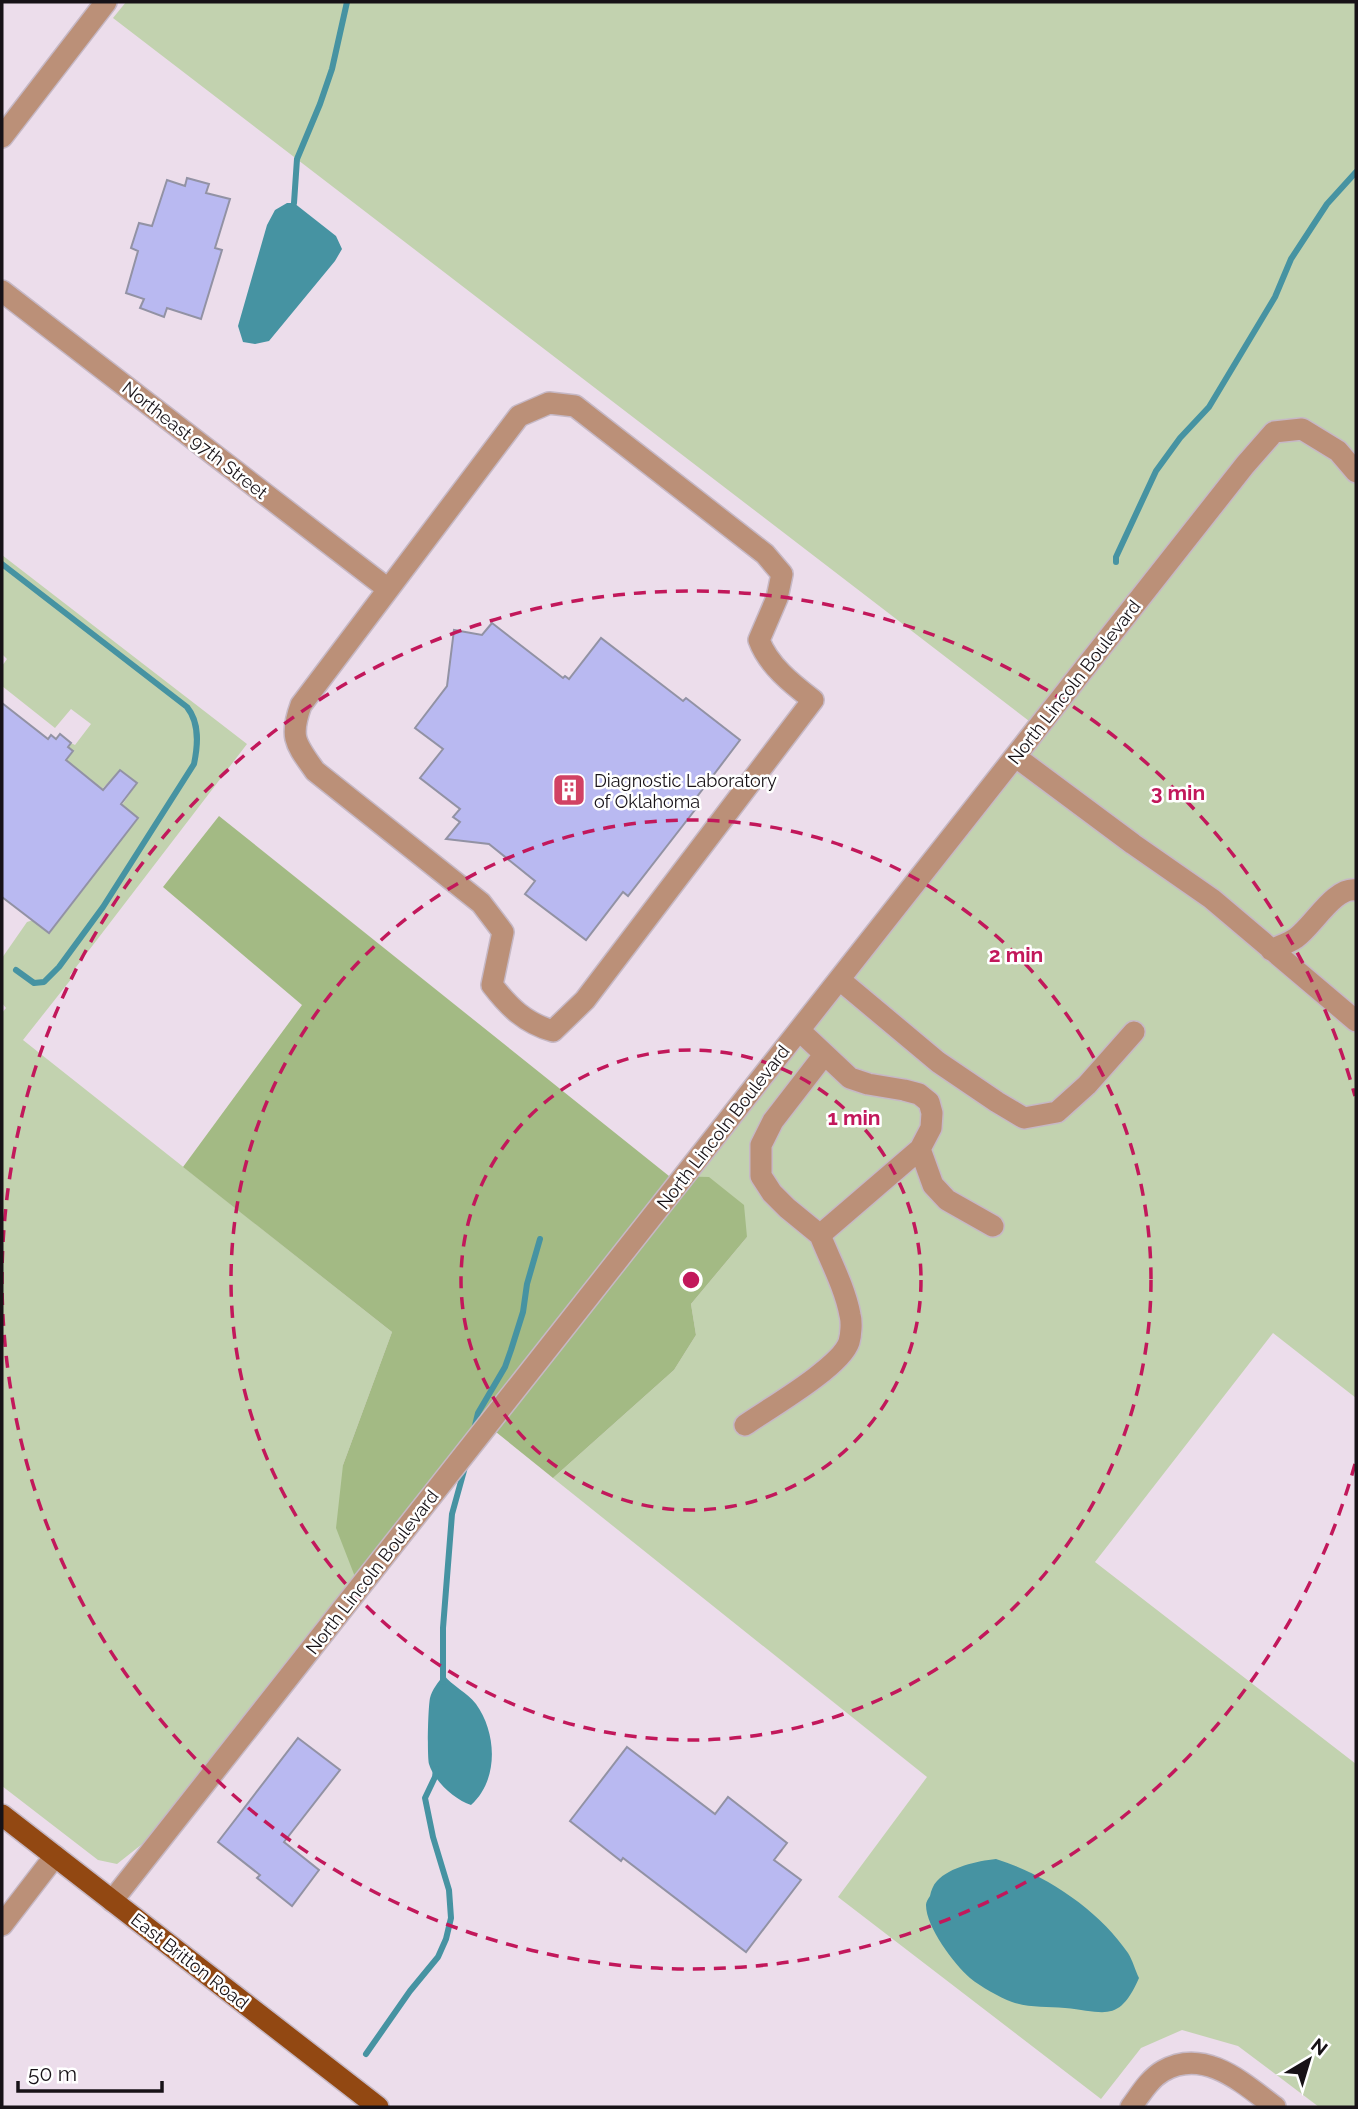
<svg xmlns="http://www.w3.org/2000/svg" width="1358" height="2109" font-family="Raleway,sans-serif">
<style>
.green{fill:#c2d2af}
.forest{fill:#a3ba84}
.water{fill:#4693a2}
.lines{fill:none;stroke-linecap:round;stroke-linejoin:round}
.stream{stroke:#4693a2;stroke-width:6}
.building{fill:#b9b9f1;stroke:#9292a4;stroke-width:2}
.minor-casing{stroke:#c6b8c5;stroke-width:24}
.major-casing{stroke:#c6b8c5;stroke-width:24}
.minor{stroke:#bb9078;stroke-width:21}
.major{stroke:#924812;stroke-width:21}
.ring{fill:none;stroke:#c2185b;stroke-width:3.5;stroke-dasharray:12 9}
.labels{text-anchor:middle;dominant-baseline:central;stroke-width:5;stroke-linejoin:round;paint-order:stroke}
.street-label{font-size:18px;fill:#171217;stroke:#fff}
.poi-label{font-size:18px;fill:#171217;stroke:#fff;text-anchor:start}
.centre{fill:#c2185b;stroke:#fff;stroke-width:3.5}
.ring-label{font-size:21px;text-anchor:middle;font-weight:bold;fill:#c2185b;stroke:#fff;stroke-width:5;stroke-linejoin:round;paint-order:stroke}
</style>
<rect width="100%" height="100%" fill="#ecddeb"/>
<path class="green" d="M126,2H1356V1398L1273,1333L1095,1562L1356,1764V2107H1319L1238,2046L1182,2030L1141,2048L1101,2099L838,1897L927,1777L553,1478L674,1370L696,1335L691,1304L747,1237L693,1177L1046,734L113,18Z
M2,555L247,744L70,975L72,978L23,1040L392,1332L343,1465L357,1582L146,1841L117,1864L98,1860L2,1786V1013L6,1008L2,1003V958L27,922L33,920L50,933L138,818L122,805L137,783L120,770L102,789L86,776L55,774L71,743L75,745L91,724L71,709L55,728L2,686V666L7,659L2,654Z"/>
<path class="forest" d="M219,816L669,1176L709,1177L744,1205L747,1237L691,1304L696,1335L674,1370L553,1478L481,1420L357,1582L336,1528L343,1465L392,1332L183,1167L302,1005L163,887Z"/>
<path class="water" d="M287,203H294L336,236L342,249L335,261L269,341L255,344L243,342L238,326L267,225L275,210Z
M444,1675C452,1686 467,1692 476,1704C497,1733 499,1780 471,1805C455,1800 434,1781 429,1764C427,1756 428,1708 430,1698C432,1690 438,1682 444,1675Z
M996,1859C1045,1874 1099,1910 1128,1953C1133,1961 1135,1970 1139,1978C1119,2023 1106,2012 1065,2008C1047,2006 1030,2008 1012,2002C999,1997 981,1987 970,1978C954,1964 926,1927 926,1905C926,1902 928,1899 930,1896C931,1891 933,1885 937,1881C950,1867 977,1861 996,1859Z"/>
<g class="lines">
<path class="stream" d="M294,203L297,159L320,104L332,69L347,2
M1116,562V557L1156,471L1180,438L1209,407L1275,297L1291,259L1327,204L1356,172
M2,564L187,707C200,723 198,745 194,764L103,907L59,967L44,982L34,983L16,970
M474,1430L478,1413L505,1367L511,1350L523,1312L527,1284L540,1239
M443,1682V1628L452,1514L465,1467
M366,2054L410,1991L438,1957L446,1939L451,1918L449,1890L433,1837L425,1798L435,1777L436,1769"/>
</g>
<path class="building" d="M187,178L209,184L206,193L230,199L215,248L222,250L201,319L167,308L164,317L140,308L144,299L126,293L138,251L131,248L139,223L152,226L167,180L185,186Z
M492,623L563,678L565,676L569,679L601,638L683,701L686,698L740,740L693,802L698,806L628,896L623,892L586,940L525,894L535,881L489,844L446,839L460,822L453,817L460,809L420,778L443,749L415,728L447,686L454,630L482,635Z
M2,703L48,739L51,735L56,739L60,734L71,743L68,747L73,751L66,760L103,790L120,770L137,783L121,804L138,818L49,933L2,897Z
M298,1738L340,1770L284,1842L319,1870L292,1906L257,1878L260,1875L218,1842Z
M627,1747L715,1814L728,1797L787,1843L774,1860L801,1880L746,1952L623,1858L621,1861L570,1821Z"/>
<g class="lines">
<defs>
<path id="minor" d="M2,137L106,2
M2,291L388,589
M549,403L575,406L765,554L782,574L777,598L759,640C768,665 792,684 813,700L585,1000L553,1031C525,1023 509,1007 492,985L503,932L481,903L315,771C296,744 289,738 301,705L519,416Z
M1016,757L1133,844L1212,899L1356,1021
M1271,950C1279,946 1289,943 1296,938C1314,925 1334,887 1356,890
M840,980L938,1062L997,1102L1024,1118L1057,1112L1087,1085L1134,1032
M920,1149L933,1185L947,1200L993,1226
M820,1235L787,1208L772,1193L761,1176V1145L773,1121L824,1055
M745,1425C768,1409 841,1367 849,1342C851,1335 852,1322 850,1315C845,1288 830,1260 820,1235L920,1149L931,1128L932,1113L929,1102L919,1094L904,1090L868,1084L850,1078L800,1031
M112,1901L1245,465L1274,432L1302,429L1338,451L1356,472
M2,1925L55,1856
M1131,2107C1140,2095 1149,2079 1163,2071C1205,2047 1244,2084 1275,2107"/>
<path id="major" d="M2,1815L378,2107"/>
</defs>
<use href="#minor" class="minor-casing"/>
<use href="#major" class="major-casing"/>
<use href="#minor" class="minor"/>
<use href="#major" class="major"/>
</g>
<g class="ring">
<circle cx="691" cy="1280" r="230"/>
<circle cx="691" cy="1280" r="460"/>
<path d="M1355 1464A689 689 0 1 1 1355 1096"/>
</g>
<defs>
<symbol id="building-square" viewBox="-11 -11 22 22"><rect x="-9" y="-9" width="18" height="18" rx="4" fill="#d14263" stroke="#fff"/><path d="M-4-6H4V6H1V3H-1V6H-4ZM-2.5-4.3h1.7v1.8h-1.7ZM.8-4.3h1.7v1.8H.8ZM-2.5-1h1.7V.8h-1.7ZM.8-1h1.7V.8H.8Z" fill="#fff"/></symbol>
</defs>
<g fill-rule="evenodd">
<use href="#building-square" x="550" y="771" width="38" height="38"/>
</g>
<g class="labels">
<g class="street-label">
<text transform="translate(195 440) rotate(38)">Northeast 97th Street</text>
<text transform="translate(1074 682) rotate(-52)">North Lincoln Boulevard</text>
<text transform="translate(723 1127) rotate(-52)">North Lincoln Boulevard</text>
<text transform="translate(372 1572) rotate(-52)">North Lincoln Boulevard</text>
<text transform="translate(190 1961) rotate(38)">East Britton Road</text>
</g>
<g class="poi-label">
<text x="594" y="780">Diagnostic Laboratory<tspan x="594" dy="21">of Oklahoma</tspan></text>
</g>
</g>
<circle cx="691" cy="1280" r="10" class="centre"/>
<g class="ring-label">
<text x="1178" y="800">3 min</text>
<text x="1016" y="962">2 min</text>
<text x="854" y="1125">1 min</text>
</g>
<rect width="1358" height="2109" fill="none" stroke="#171217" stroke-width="7"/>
<g transform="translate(1309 2060) rotate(38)" stroke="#ffffff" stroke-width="5" paint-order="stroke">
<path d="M0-5L12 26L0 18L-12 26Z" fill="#171217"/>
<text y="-10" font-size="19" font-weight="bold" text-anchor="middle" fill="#171217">N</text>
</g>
<path d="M18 2081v10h144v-10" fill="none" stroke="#171217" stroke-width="3.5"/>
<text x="28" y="2081" font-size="21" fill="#171217" stroke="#ffffff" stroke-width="5" paint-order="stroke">50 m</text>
</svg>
